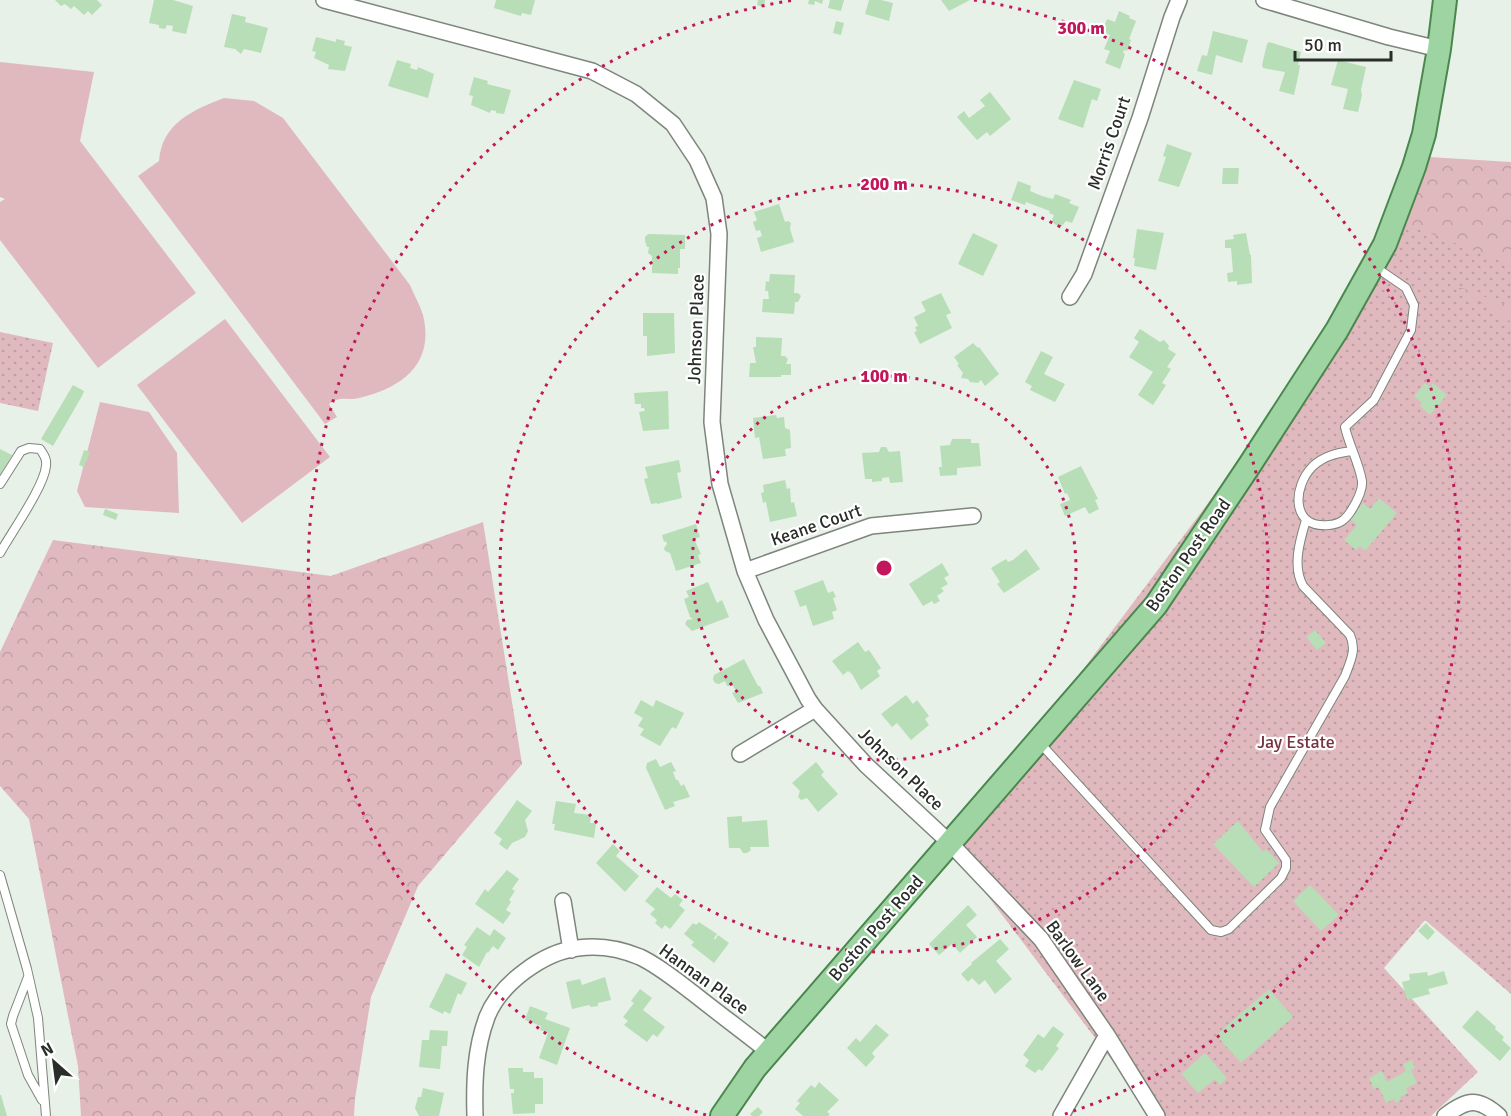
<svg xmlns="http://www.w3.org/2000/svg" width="1511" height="1116" font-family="Signika,sans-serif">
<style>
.green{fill:#e0b9be}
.forest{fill:url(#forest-crowns)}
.park{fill:url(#park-dots)}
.building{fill:#b7deb7}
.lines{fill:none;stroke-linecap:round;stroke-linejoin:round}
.lane-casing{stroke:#7d857c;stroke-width:10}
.street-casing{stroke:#7d857c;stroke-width:18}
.primary-casing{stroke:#4a874e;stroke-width:26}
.lane{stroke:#fff;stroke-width:8}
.street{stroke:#fff;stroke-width:15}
.primary{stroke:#9dd4a1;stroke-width:22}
.ring{fill:none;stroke:#c2185b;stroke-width:3;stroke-dasharray:3 6}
.labels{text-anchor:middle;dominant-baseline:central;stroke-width:4.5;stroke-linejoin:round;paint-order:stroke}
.street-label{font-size:18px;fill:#2a2e2a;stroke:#fff}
.park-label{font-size:18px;fill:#763241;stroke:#fff}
.centre{fill:#c2185b;stroke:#fff;stroke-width:3}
.ring-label{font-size:18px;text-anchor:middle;font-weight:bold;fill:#c2185b;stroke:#fff;stroke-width:4.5;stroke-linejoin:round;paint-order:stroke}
</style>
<defs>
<pattern id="forest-crowns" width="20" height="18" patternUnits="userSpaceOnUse" patternTransform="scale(1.5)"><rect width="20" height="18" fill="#e0b9be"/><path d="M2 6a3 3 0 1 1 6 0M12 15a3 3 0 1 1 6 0" fill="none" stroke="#c09fa3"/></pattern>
<pattern id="park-dots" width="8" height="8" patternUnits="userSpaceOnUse" patternTransform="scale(1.5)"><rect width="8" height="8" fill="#e0b9be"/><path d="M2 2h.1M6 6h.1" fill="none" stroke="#c09fa3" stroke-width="1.8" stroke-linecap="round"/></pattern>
</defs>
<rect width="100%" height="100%" fill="#e7f1e7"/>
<path class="green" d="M0,62L94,72L80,141L196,293L98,368L0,240V202L5,199L0,197Z
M224,98L254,101L283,118L410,285C414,295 420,305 423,315C435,364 402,388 359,398C346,401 341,395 329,404L337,417L325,424L138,176L159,161C162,123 193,110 224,98Z
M225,319L330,457L242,523L137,385Z
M100,402L149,412L177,453L179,513L85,507L77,491Z"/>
<path class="forest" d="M1429,157L1511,162V429L1389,262Z
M483,522L522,764L418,886L371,997L355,1099L354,1116H81L78,1066L29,819L0,786V652L53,540L331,576Z"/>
<path class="park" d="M1409,225L1511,265V307L1449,283L1511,322V994L1425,920L1384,968L1478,1072L1431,1116H1154L941,834L973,816L1389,262L1385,244L1396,250Z
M0,332L53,343L38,411L0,403Z"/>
<path class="building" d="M55,0H97L102,5L92,15L88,11L84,15L74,6L71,9L65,4L61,6Z
M154,0H173L193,6L186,34L172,31L173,26L167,25L165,29L159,28V25L149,23Z
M496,0H535L531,15L522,13L521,16L494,8Z
M758,0H765L764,7L757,5Z
M809,0H823L822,4L815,1L814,5L808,4Z
M830,0H844L841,11L828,8Z
M869,0H881L893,3L889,21L865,14Z
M941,0H970L949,11Z
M1119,11L1130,16L1129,18L1136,21L1129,39L1131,40L1127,51L1124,50L1123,53L1125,54L1120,69L1105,63L1110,51L1104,49L1110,35L1102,32L1107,19L1115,22Z
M232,14L246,17L245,22L268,28L261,53L244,49L241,54L235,49L224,47Z
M836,21L844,23L841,35L833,33Z
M1213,31L1248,40L1242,63L1216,55L1212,75L1197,71L1202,55L1207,56Z
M316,37L336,42V39L345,41L344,45L352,47L345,71L328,69L329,65L314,58L316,52L312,51Z
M1269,42L1301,52L1298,65H1300L1299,72L1294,95L1279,91L1285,72L1263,68L1262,65L1267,44Z
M397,60L411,64L410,68L417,70L418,67L434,74L428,98L388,86Z
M1338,60L1366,67L1361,90L1362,95L1358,112L1343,109L1348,89L1331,85Z
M474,77L488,81L487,84L511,90L504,114L496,113V111L491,110L490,113L471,105L473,96L469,95Z
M1074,80L1101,89L1097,101L1092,99L1083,128L1058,119Z
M990,92L1011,119L990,136L987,132L977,140L957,117L964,111L969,118L985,106L980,100Z
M1167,144L1192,153L1179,187L1158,181L1166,157L1163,156Z
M1223,168H1239L1238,184H1222Z
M1018,181L1031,186L1030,191L1042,196L1053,199L1055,194L1071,200L1069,203L1079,207L1072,223L1066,221L1061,227L1054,224L1052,220L1054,215L1049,213L1050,211L1026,202L1025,205L1011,200Z
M779,204L785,222L788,221L791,223L790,229L794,242L761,252L757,238L762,236L760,230L756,231L753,222L757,220L754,212Z
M1137,229L1164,233L1156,270L1134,266L1135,258H1133Z
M973,233L998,245L983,276L958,264Z
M1246,233L1250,255H1251L1252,283L1237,285V281L1228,282L1227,273L1233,272L1231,248H1225V240L1234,239L1233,235Z
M648,234L685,235V249H680V268H678V274L652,273V256L648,253L649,247H647L645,241V237Z
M770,274L795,275L794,293H798L801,296L798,302H795L794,314L762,312L763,299H769L768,291H765L766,281L769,282Z
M941,293L951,313L946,315L952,328L920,344L914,332L917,331L915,327L918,326L914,317L926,311L921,302Z
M643,313H674L675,353L647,356V336H643Z
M1140,329L1160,342L1164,340L1169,346L1168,349L1176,354L1167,367L1171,369L1162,383L1166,385L1153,405L1138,395L1153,372L1129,357L1139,342L1134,338Z
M756,337L782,338L781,356H785L788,359L786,364H791V375H781V377H749L750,363H756L753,347H756Z
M973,343L978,348L979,347L999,374L985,386L981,380L978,383L970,382L968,379L961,378L963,373L957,365L959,364L954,357Z
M1041,351L1053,357L1044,374L1065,384L1055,402L1030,390L1032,386L1025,382Z
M1425,383L1430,387L1433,383L1447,395L1430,415L1420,406L1422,403L1414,396Z
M73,385L84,391L82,396L53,446L41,439Z
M668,391L669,429L643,431L639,412L645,411L644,408H641V404H635L634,393Z
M776,415L777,418L784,417L785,428L790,430L791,448L785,449L786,456L763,459L759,437L755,438L753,418Z
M952,439H971V443H979L981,466L957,468V475L940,476L939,467H942L940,446L950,445Z
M881,447H886L889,452L900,451L903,482L890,483L889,477L882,478V481L872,482V479H865L862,453L879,452Z
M0,449L12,455L0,475Z
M84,450L90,452L84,467L79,465Z
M679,460L681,472L677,473L682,498L657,504V503L651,504L644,479L648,478L645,467Z
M1081,466L1098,499L1095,500L1099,509L1089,514L1085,507L1065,516L1060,504L1070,500L1067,493L1065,494L1058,477Z
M785,480L787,489L790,488L791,503L794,502L797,516L770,522L766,502L763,503L761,493L764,492L763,485Z
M1379,498L1397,513L1365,551L1360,546L1356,550L1344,540L1357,525L1350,519L1363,503L1370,509Z
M105,509L118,514L116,520L103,515Z
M696,524L700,537L694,539L701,554L698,555L701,563L676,571L670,553L665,551L664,548L667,544L666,541L664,542L662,535Z
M1026,549L1040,569L1004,593L997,584L1000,582L991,568L1006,559L1008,562L1013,560Z
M942,563L949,575L944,578L948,584L941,588L944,591L937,596L940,601L934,604L932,601L923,606L909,584Z
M823,580L828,593L833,591L836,597L833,598L837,610L832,612L834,619L813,626L806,605L800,607L794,591Z
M708,582L717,603L722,600L729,617L692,631L685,624L687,620L693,619L690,617L684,599L689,597L686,591Z
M1315,630L1326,643L1317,650L1306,637Z
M858,642L865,652L869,650L881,668L877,671L880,676L861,690L852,674L848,671L843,675L832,661Z
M744,659L758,686H760L763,693L738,703L732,693L736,691L733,686H727L725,681L719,684L715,683L713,679L714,675Z
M906,695L913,704L917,700L929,716L925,719L929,725L911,740L897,723L892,727L881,714Z
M641,700L653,707L656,700L684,713L676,729L672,727L660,746L640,735L644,729L638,726L643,718L634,713Z
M656,759L660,767L671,762L676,771L673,772L676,780H678L681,786L684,784L690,797L673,802L675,806L665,810L646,768L647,763Z
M816,762L824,772L821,775L838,794L818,812L807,798L801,800L798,797L800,791L792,783Z
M517,800L532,811L525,820L528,831L525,837L512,843L507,850L499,844L502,839L494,833Z
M556,801L576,804L574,813L591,815L590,823H596L594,838L554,830L555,824H552Z
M742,816V822L767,820L769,847H750L751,850L747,853H743L740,848H729L727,817Z
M1238,821L1263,852L1266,849L1279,863L1254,887L1213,844Z
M613,844L620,851L616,856L639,876L625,892L596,863Z
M507,870L519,879L512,889L515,891L509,900L511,902L506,910L511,913L503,924L475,904L485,889L488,892Z
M1310,885L1339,915L1321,931L1293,901Z
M657,887L671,898L675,894L683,900L679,905L685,910L670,929L665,925L662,929L655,923L657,920L650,914L655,909L645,901Z
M968,905L977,915L966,925L977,937L960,953L952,944L939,955L929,944Z
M699,922L717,934L714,938L715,940L718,935L729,943L714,963L691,945L694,942L684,934L693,923L696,925Z
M1426,923L1435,932L1428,940L1418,931Z
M477,927L490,936L494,929L506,938L498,950L493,946L488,953L487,952L479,967L462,955L467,947L464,945Z
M1000,939L1009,949L996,961L1012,979L995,994L985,980L979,985L972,978L968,982L961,974L972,964L971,963Z
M1444,971L1448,984L1428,989L1430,994L1407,1000L1402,982L1410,980L1409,974L1427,972L1428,976Z
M446,973L467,983L461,995L458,993L450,1014L444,1011L443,1014L429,1007Z
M605,977L611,1000L598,1003V1006L591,1007L589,1005L572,1009L566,982L580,979L582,985Z
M640,989L652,998L643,1010L665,1027L657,1037L653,1034L647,1042L624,1025L628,1021L623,1017L634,1003L631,1001Z
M1269,989L1293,1017L1241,1063L1216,1035Z
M530,1006L548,1013L545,1019L570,1028L557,1065L539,1058L548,1033L540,1030L541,1026L525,1020Z
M1477,1010L1496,1027L1495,1029L1504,1037L1502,1040L1511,1048L1500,1061L1462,1027Z
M876,1024L889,1035L872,1053L875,1057L866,1067L847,1048L856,1038L860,1042Z
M1053,1026L1064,1034L1056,1046L1059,1048L1042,1071L1039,1069L1035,1073L1025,1066L1029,1060L1023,1055L1038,1034L1044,1038Z
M430,1030L448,1031L447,1046H442L440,1069L419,1067L422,1040H429Z
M1205,1053L1227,1078L1220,1085L1215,1079L1198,1093L1181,1074Z
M1412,1060L1415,1068L1411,1070L1417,1083L1406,1088L1408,1093L1400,1097L1401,1100L1396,1103L1394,1099L1386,1103L1379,1087L1374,1089L1369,1078L1382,1071L1387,1082L1406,1071L1403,1064Z
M508,1068H523V1072H534V1078H543V1104H535V1113L513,1114L511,1093H514V1089H510Z
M819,1082L839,1100L827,1112L830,1114L828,1116H803L795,1109L800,1103L797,1101L811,1085L815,1088Z
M423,1088L444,1093L439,1116H419L415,1108L418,1097H421Z
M0,1095H1L7,1116H0Z
M758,1107L763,1112L759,1116H752L750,1114Z"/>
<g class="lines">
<defs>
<path id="lane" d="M1351,451C1337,453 1324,456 1313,466C1292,487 1291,529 1329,525C1340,524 1345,520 1351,511C1356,503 1363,490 1362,481C1359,463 1349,445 1345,427L1374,400L1411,330L1414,305L1406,288L1374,266
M0,484L21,451L29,448L40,449C44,455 47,459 46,466C44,487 11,533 0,553
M1039,742L1211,930L1221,932L1229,929L1281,878L1286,868V860L1265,830L1270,807L1345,676C1350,662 1357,650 1350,635L1303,586C1292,566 1300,540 1306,520
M0,875L27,969L38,1018L46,1116
M28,977L13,1016L11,1024L28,1075L42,1100"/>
<path id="street" d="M324,0L592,71L636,94L673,124L697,160L714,198L719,234L712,422L720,484L745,571L766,620L808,699L815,709L866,765L950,843L1041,939L1107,1035L1157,1116
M1264,0L1389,37L1439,49
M1070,297L1084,274L1140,118L1172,17L1179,0
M745,571L871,526L973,516
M740,754L815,709
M563,901L571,950
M475,1116C474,1082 475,1049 487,1017C500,984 543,952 578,948C599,945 621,949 640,957C659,966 677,981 693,993C718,1013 744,1032 769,1052
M1061,1116L1107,1035
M1445,1116C1467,1099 1478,1097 1499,1116"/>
<path id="primary" d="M722,1116L755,1068L1156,605L1251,463L1337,330L1385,244L1414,167L1424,134L1439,49L1445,0"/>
</defs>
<use href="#lane" class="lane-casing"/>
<use href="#street" class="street-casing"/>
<use href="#primary" class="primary-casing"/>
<use href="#lane" class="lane"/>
<use href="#street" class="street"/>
<use href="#primary" class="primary"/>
</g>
<g class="ring">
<circle cx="884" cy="568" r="192"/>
<circle cx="884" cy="568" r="384"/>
<path d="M706 1115A575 575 0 0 1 794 0M974 0A575 575 0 0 1 1062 1115"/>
</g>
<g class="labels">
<g class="street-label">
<text transform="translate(1109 143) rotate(-71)">Morris Court</text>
<text transform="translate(696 329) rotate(-88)">Johnson Place</text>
<text transform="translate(816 525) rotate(-19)">Keane Court</text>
<text transform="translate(1188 555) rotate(-55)">Boston Post Road</text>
<text transform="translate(901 769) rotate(44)">Johnson Place</text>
<text transform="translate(876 928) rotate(-49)">Boston Post Road</text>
<text transform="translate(1078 961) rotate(54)">Barlow Lane</text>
<text transform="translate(704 979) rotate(36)">Hannan Place</text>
</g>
<g class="park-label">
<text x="1296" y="742">Jay Estate</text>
</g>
</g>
<circle cx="884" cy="568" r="9" class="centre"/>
<g class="ring-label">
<text x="1081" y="34">300 m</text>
<text x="884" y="190">200 m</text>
<text x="884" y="382">100 m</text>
</g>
<g transform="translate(54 1062) rotate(332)" stroke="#ffffff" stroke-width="4.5" paint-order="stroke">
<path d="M0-4.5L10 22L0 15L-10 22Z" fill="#2a2e2a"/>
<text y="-9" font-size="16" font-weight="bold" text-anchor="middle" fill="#2a2e2a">N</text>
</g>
<path d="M1295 51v9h96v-9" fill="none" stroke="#2a2e2a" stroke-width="3"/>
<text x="1304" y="51" font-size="18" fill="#2a2e2a" stroke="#ffffff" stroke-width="4.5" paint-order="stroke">50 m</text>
</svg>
